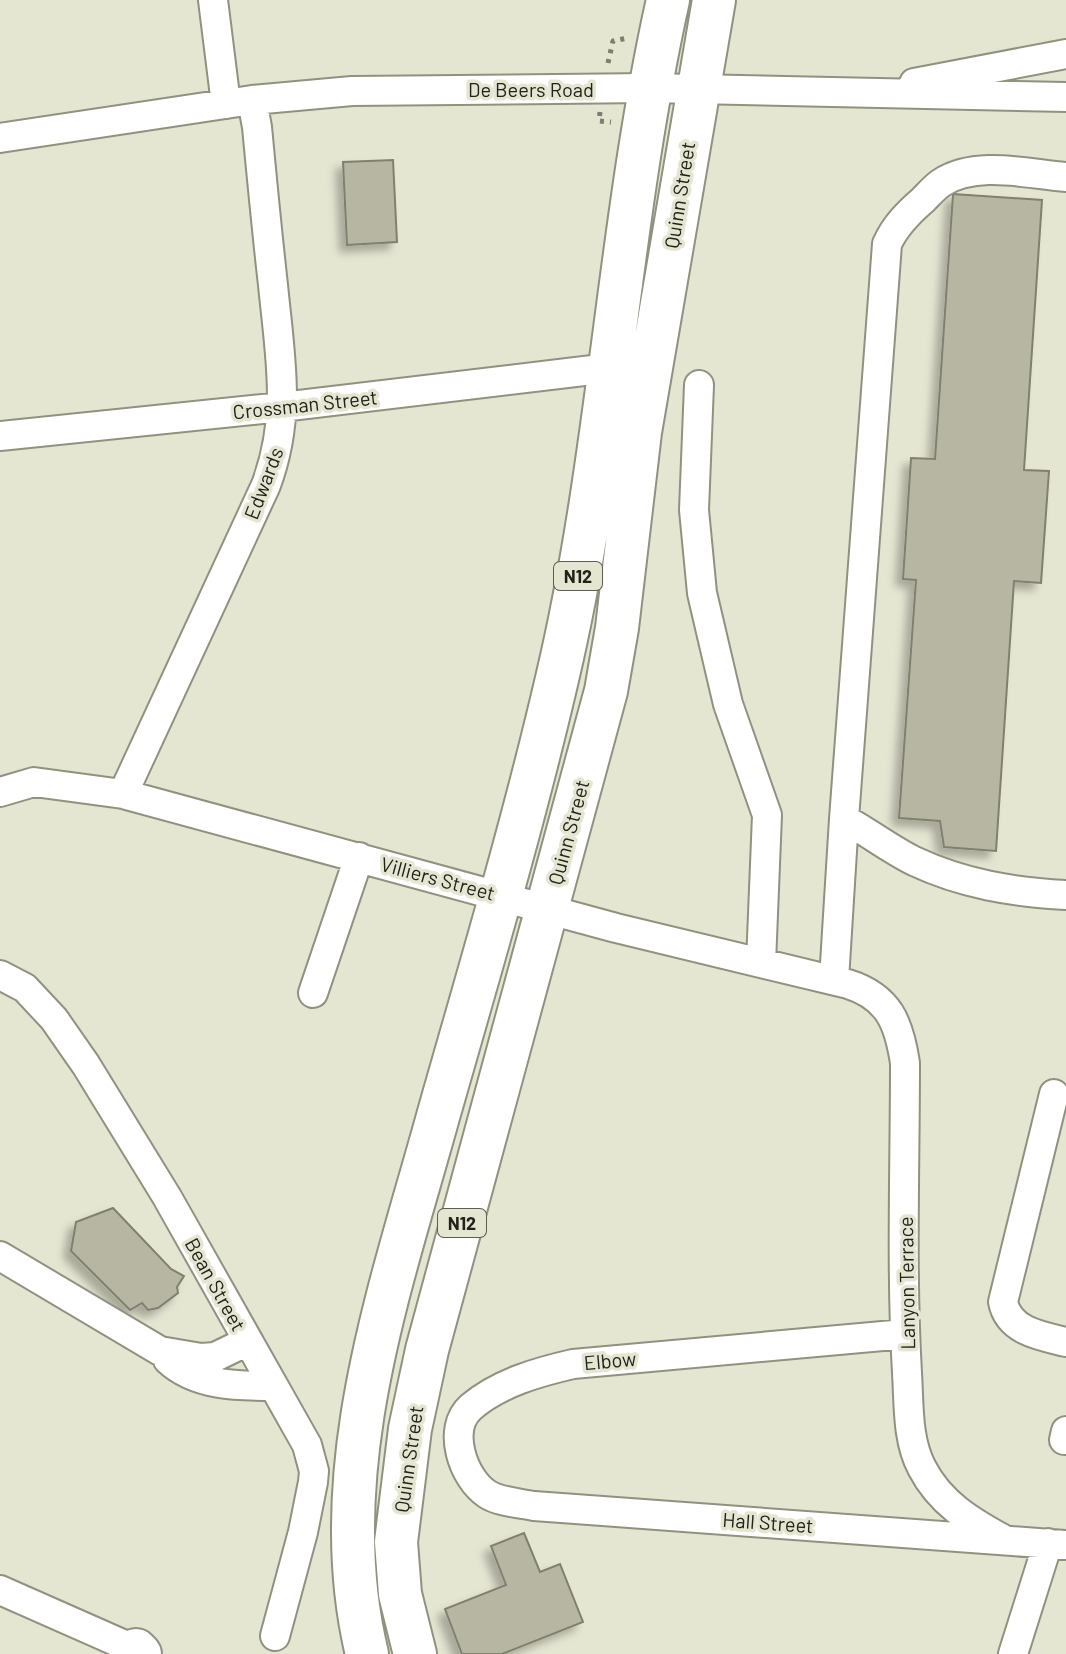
<svg xmlns="http://www.w3.org/2000/svg" width="1066" height="1654" font-family="Barlow,sans-serif">
<style>
.building{fill:#b6b6a3;stroke:#80806f;stroke-width:2;filter:url(#shadow)}
.lines{fill:none;stroke-linecap:round;stroke-linejoin:round}
.minor-casing{stroke:#91917f;stroke-width:32}
.highway-casing{stroke:#91917f;stroke-width:46}
.path{stroke:#7d7d70;stroke-width:5;stroke-dasharray:4 6;stroke-linecap:butt}
.minor{stroke:#fff;stroke-width:28}
.highway{stroke:#fff;stroke-width:42}
.labels{text-anchor:middle;dominant-baseline:central;stroke-width:7;stroke-linejoin:round;paint-order:stroke}
.shield{fill:#e5e6d2;stroke:#5c5d52;stroke-width:2}
.shield-label{font-size:18px;font-weight:bold;fill:#22221b}
.street-label{font-size:20px;fill:#22221b;stroke:#e5e6d2}
</style>
<defs>
<filter id="shadow"><feDropShadow dx="-7" dy="7" stdDeviation="4" flood-color="#0004"/></filter>
</defs>
<rect width="100%" height="100%" fill="#e5e6d2"/>
<path class="building" d="M393,160L397,242L347,245L343,162Z
M953,194L1042,200L1024,470L1049,471L1041,583L1014,581L996,851L944,847L940,821L899,818L916,580L903,579L911,458L935,459Z
M113,1208L171,1269L184,1276L177,1287L178,1293L158,1308L148,1310L142,1303L130,1310L71,1251L76,1222Z
M524,1533L540,1572L560,1564L583,1622L502,1654H462L445,1609L506,1585L491,1546Z"/>
<g class="lines">
<defs>
<path id="minor" d="M213,0L226,104
M914,83L1066,54
M0,138L252,100L352,91L649,88L1066,97
M699,385L694,510L702,593L728,704L767,815L761,963
M0,436L282,407L609,368
M0,792L34,782L123,794L616,928L848,984C889,997 899,1023 905,1063C905,1166 901,1270 907,1373C909,1405 907,1440 922,1468C940,1503 970,1521 1003,1539
M123,794L266,485C292,415 280,357 273,285C267,232 262,180 257,127L252,100
M844,819C868,832 890,849 914,861C963,884 1012,892 1066,895
M0,975L25,988L54,1019L86,1065L167,1197L307,1445L314,1471L313,1482L303,1532L275,1636
M834,980L844,819L887,244C895,226 908,213 923,200C929,194 935,187 941,183C976,160 1028,174 1066,177
M313,993L359,857
M1054,1094L1003,1302C1009,1331 1040,1336 1066,1342
M0,1256L160,1351L201,1358L215,1357L248,1341
M905,1334L573,1364C538,1372 499,1383 471,1407C446,1429 463,1478 487,1494C499,1502 519,1503 534,1506L1066,1545
M168,1360C196,1386 238,1386 273,1386
M1064,1440L1066,1431
M0,1590L145,1654
M1013,1654L1048,1543"/>
<path id="highway" d="M136,1650L140,1654
M367,1654C323,1473 391,1287 439,1113C480,969 523,825 557,679C610,455 618,224 668,0
M415,1654L400,1594L396,1542L410,1429L427,1350L606,691L617,628L640,432L714,0"/>
</defs>
<use href="#minor" class="minor-casing"/>
<use href="#highway" class="highway-casing"/>
<path class="path" d="M608,63L613,41L628,38
M600,112L599,121L611,122"/>
<use href="#minor" class="minor"/>
<use href="#highway" class="highway"/>
</g>
<g class="labels">
<g class="shield">
<rect x="554" y="562" width="48" height="28" rx="6"/>
<rect x="438" y="1209" width="48" height="28" rx="6"/>
</g>
<g class="shield-label">
<text x="578" y="576">N12</text>
<text x="462" y="1223">N12</text>
</g>
<g class="street-label">
<text x="531" y="89">De Beers Road</text>
<text transform="translate(679 195) rotate(-81)">Quinn Street</text>
<text transform="translate(305 404) rotate(-6)">Crossman Street</text>
<text transform="translate(263 483) rotate(-69)">Edwards</text>
<text transform="translate(568 832) rotate(-75)">Quinn Street</text>
<text transform="translate(438 878) rotate(15)">Villiers Street</text>
<text transform="translate(906 1283) rotate(-91)">Lanyon Terrace</text>
<text transform="translate(216 1284) rotate(61)">Bean Street</text>
<text transform="translate(610 1360) rotate(-5)">Elbow</text>
<text transform="translate(408 1459) rotate(-82)">Quinn Street</text>
<text transform="translate(768 1522) rotate(4)">Hall Street</text>
</g>
</g>
</svg>
